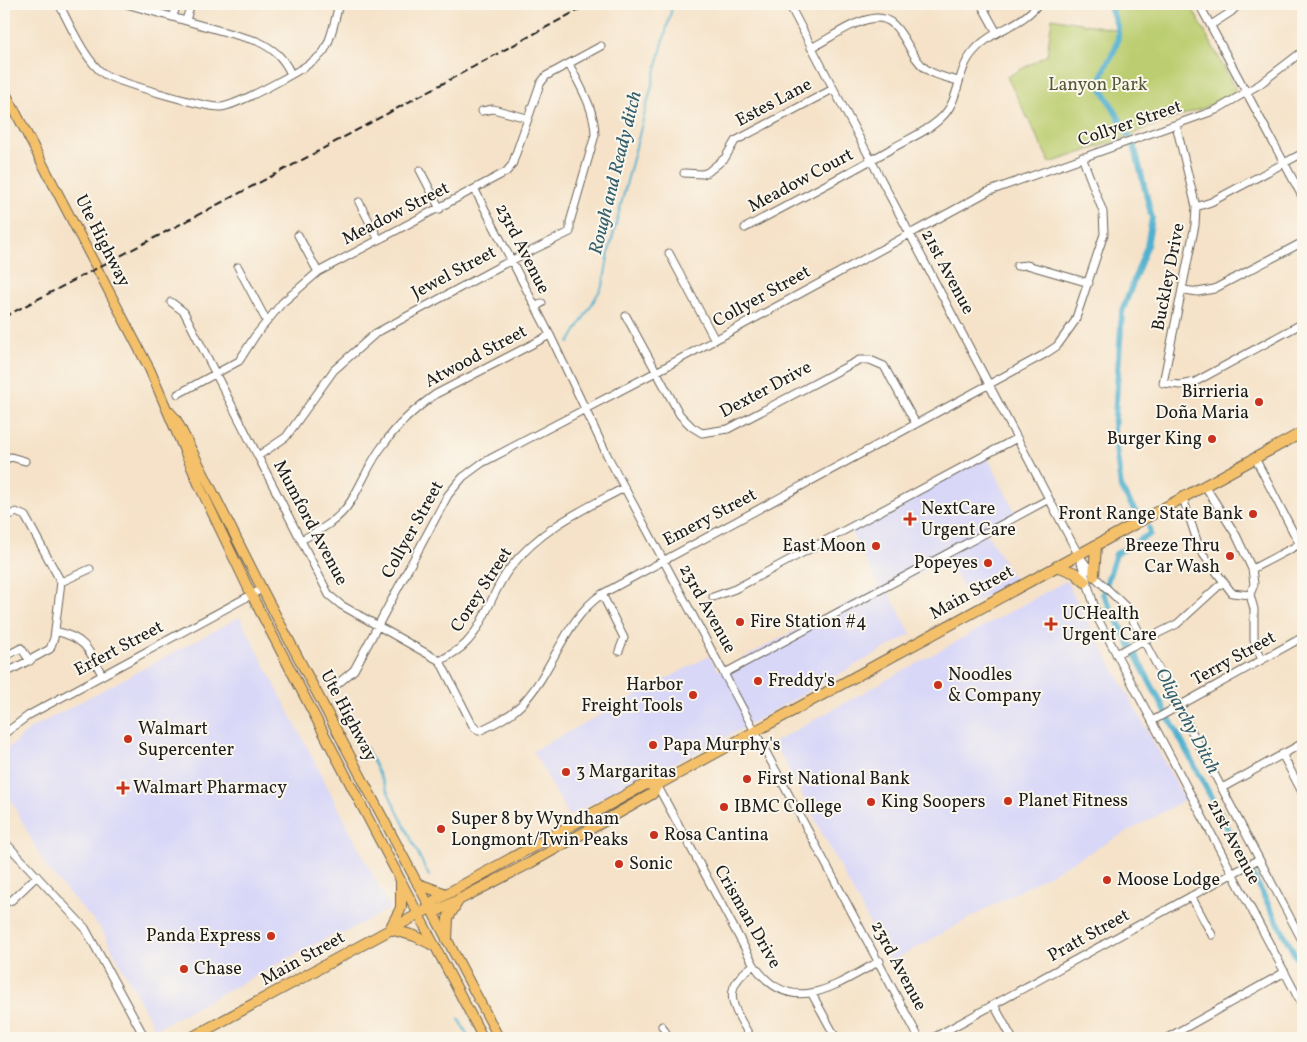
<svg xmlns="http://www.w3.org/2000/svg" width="1307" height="1042" font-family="Vollkorn,serif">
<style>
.built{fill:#d8d7f8}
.green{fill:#bbcd70;stroke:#6c7446}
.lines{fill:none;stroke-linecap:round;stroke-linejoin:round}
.stream{stroke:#50b0cf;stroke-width:2}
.canal{stroke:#50b0cf;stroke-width:6}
.minor-casing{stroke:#686158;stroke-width:9}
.major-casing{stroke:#686158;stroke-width:11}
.highway-casing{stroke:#686158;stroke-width:12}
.minor{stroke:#fff;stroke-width:7}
.major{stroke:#f4c16a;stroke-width:9}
.highway{stroke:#f4c16a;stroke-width:10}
.rail{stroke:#1c1c1c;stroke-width:2;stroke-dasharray:8 4;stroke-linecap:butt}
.poi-dot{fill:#c8321e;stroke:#fbf7ec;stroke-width:2}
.labels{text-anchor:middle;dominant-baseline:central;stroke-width:4;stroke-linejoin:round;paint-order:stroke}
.park-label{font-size:18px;fill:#545a39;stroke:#fbf7ec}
.street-label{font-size:18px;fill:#1c1c1c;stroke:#fbf7ec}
.poi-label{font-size:18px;fill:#1c1c1c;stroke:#fbf7ec;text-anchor:start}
.water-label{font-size:19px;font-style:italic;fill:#335f6d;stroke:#fbf7ec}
</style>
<rect width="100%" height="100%" fill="#fbf7ec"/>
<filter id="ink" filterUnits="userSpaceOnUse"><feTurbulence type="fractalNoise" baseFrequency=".02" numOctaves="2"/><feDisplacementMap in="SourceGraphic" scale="10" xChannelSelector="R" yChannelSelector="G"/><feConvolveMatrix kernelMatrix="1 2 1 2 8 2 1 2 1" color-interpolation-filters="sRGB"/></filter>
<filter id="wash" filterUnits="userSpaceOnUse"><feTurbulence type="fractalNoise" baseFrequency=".0096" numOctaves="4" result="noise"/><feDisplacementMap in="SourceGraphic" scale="20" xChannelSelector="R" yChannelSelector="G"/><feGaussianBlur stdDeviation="1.12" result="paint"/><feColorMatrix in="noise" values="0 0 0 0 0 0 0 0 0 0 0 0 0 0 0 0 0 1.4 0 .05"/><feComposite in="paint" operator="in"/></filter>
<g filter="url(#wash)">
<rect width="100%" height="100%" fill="#f5e2c8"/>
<path class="built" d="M987,456L1016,514L985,530L1015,580L971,604L947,558L888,591L911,634L712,745L648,775L642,776L569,816L533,751L709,656L719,671L879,586L850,531Z
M1066,581L1185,800L890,962L774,742Z
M240,617L390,908L337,937L334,934L155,1029L102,930L47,869L4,787V752L30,729Z"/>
<path class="green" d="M1109,4H1190L1235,88V92L1206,107L1139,131L1131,136L1050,163L1007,77L1047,55L1052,18L1118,30Z"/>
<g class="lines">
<path class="stream" d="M569,343L603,285L610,247L673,4
M366,747L429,876
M459,1019L469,1038"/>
<path class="canal" d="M1109,4C1112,13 1119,25 1118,35C1118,54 1099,67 1101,87L1129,136
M1134,145L1152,218L1147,246L1122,312L1114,431L1121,488L1135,511
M1149,528L1150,534L1116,554L1103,594L1244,859
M1250,870L1303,970"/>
</g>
</g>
<g filter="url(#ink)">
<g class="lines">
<defs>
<path id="minor" d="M59,4C69,23 86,62 104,74C117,82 206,108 221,107C238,105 316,64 324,51C332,38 335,19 339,4
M126,4L257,41C274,49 283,57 291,74
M789,4L1078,554L1096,578L1126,607L1303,942
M981,4L997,33
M1199,4L1303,198
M173,16L177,4
M186,20L191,4
M1211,25L1231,12L1239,4
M811,48C829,39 850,23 870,19C902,11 906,55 926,69C935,76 948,78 959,81
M482,111L493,109L527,118
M1176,125L1196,207L1195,225L1163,383L1180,385L1195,382L1303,323
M420,170L440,209
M684,173L702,174L708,172L725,158L735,141L833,89
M475,190L550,335L607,455L919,1038
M359,202L379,240
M1196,207L1211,202L1303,153
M745,228C793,202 842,177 889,150C906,140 927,132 941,118C961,100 956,70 974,51C991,30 1022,26 1038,4
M298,235L318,272
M669,253L715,340
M1017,266L1027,265L1089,283
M238,267L266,320
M1184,290L1198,292L1214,289L1303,242
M171,302L184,312L329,595L341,605L440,661L473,726L479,731C494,724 509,717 521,705C554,671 563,621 602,594L1045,354L1057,346L1075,321L1104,234L1103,212L1082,157
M535,307L542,303
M626,316L680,415L692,427L702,433L728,429L859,360H870L884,366L916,424
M178,394L239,361L255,336L282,303L318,272L506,172L512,165L540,84L546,76L601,46
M258,456L286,437L334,370L376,333L504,264L570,232V222L595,135C595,109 580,86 569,64
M1255,458L1303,551
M4,460L11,457L25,461
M1205,486L1236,535L1252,569L1254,584L1250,595L1254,609V640L1262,660
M1183,498L1200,550L1232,593L1250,595
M4,518L16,512L25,516L61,582L54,638L50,649L4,674
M301,540C321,530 339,520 351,501C363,482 370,461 384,444C398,424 416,408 436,394L550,335
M1079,556L1099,621L1303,1007
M1252,569L1300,544
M61,582L90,569
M602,594L624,638L619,651
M713,597L735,589L1017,438
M55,631C85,638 89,649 102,675
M1116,654L1177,624L1223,582
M4,657L21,648L30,661
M440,661C448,656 456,652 463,646C485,626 491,592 510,568C540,529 582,510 624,488
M725,673L1049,499
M334,687L354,670L448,495L463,477L482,463L656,372L987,192L1216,110L1260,84L1303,51
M1152,721L1303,637
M4,734L29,715L262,589
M1282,754L1303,794
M657,785L754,965C791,1019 836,985 880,961
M1222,788L1303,743
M4,841L85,928L145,1038
M1191,896L1212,935
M4,903L12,900L37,876
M812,994L836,1038
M994,1005L1012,1038
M662,1026L669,1038
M751,1038C734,1008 718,989 754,965
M933,1038L1259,859
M1167,1038L1285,972"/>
<path id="major" d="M4,90L150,370L199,485L251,594L483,1038
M169,411L176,419L262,589L499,1038"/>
<path id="highway" d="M1057,566L1075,573L1085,582
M1094,576L1096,545
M418,884L446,894
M430,908L439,910L530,863L652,794L657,785
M390,929L401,908V883
M390,929L415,936L433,945
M447,940L448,918L458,901
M191,1038L430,908L434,901L646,784L657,785L1303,432"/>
</defs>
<use href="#minor" class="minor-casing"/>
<use href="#major" class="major-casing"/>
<use href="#highway" class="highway-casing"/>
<use href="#minor" class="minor"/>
<use href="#major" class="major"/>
<use href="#highway" class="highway"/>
<path class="rail" d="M4,317L289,167L589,4"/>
</g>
</g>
<g class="poi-dot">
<circle cx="1259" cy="402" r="5"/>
<circle cx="1212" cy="439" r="5"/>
<circle cx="1253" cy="514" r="5"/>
<path d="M907.5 511.5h5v5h5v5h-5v5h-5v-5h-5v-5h5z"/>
<circle cx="876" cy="546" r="5"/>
<circle cx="1230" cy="556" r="5"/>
<circle cx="988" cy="563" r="5"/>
<circle cx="740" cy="622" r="5"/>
<path d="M1048.5 616.5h5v5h5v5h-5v5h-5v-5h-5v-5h5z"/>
<circle cx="758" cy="681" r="5"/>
<circle cx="938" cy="685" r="5"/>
<circle cx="693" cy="695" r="5"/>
<circle cx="128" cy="739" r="5"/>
<circle cx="653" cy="745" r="5"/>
<circle cx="566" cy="772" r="5"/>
<circle cx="747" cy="779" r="5"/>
<path d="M120.5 780.5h5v5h5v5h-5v5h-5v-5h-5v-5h5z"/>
<circle cx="1008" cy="801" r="5"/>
<circle cx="871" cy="802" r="5"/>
<circle cx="724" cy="807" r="5"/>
<circle cx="441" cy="829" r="5"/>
<circle cx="654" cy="835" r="5"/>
<circle cx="619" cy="864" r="5"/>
<circle cx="1107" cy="880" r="5"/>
<circle cx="271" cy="936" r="5"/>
<circle cx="184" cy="969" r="5"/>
</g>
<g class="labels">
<g class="park-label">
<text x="1098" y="85">Lanyon Park</text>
</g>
<g class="street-label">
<text transform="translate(774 103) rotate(-28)">Estes Lane</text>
<text transform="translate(1130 124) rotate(-19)">Collyer Street</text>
<text transform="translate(801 181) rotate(-28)">Meadow Court</text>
<text transform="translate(396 214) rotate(-27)">Meadow Street</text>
<text transform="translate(102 241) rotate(63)">Ute Highway</text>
<text transform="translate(522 249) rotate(63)">23rd Avenue</text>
<text transform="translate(947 272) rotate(62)">21st Avenue</text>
<text transform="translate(454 273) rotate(-28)">Jewel Street</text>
<text transform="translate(1169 277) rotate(-79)">Buckley Drive</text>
<text transform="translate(762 297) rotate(-29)">Collyer Street</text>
<text transform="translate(476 357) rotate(-28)">Atwood Street</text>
<text transform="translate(766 390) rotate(-28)">Dexter Drive</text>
<text transform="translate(710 518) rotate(-28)">Emery Street</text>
<text transform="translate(310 523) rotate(62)">Mumford Avenue</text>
<text transform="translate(413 530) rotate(-61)">Collyer Street</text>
<text transform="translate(482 590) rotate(-57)">Corey Street</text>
<text transform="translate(972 593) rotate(-29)">Main Street</text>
<text transform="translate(707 609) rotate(61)">23rd Avenue</text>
<text transform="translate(119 649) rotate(-28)">Erfert Street</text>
<text transform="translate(1234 659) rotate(-29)">Terry Street</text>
<text transform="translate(348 716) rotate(62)">Ute Highway</text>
<text transform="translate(1233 842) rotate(62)">21st Avenue</text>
<text transform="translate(747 917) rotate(60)">Crisman Drive</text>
<text transform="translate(1089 936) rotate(-29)">Pratt Street</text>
<text transform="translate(303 959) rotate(-29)">Main Street</text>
<text transform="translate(898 966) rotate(62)">23rd Avenue</text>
</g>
<g class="poi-label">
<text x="1249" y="392" text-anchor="end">Birrieria<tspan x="1249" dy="21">Doña Maria</tspan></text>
<text x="1202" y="439" text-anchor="end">Burger King</text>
<text x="921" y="509">NextCare<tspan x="921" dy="21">Urgent Care</tspan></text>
<text x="1243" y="514" text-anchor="end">Front Range State Bank</text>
<text x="866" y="546" text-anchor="end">East Moon</text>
<text x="1220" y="546" text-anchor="end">Breeze Thru<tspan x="1220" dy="21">Car Wash</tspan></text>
<text x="978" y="563" text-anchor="end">Popeyes</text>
<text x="1062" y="614">UCHealth<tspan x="1062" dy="21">Urgent Care</tspan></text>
<text x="750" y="622">Fire Station #4</text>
<text x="948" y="675">Noodles<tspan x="948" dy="21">&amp; Company</tspan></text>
<text x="768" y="681">Freddy's</text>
<text x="683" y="685" text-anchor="end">Harbor<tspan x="683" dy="21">Freight Tools</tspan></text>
<text x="138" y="729">Walmart<tspan x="138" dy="21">Supercenter</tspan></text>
<text x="663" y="745">Papa Murphy's</text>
<text x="576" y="772">3 Margaritas</text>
<text x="757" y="779">First National Bank</text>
<text x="133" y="788">Walmart Pharmacy</text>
<text x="1018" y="801">Planet Fitness</text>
<text x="881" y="802">King Soopers</text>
<text x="734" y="807">IBMC College</text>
<text x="451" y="819">Super 8 by Wyndham<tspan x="451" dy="21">Longmont/Twin Peaks</tspan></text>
<text x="664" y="835">Rosa Cantina</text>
<text x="629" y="864">Sonic</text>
<text x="1117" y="880">Moose Lodge</text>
<text x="261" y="936" text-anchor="end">Panda Express</text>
<text x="194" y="969">Chase</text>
</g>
<g class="water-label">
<text transform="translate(616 173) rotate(-76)">Rough and Ready ditch</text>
<text transform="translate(1187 721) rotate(62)">Oligarchy Ditch</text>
</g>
</g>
<rect width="1307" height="1042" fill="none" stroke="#fbf7ec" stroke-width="20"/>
</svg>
